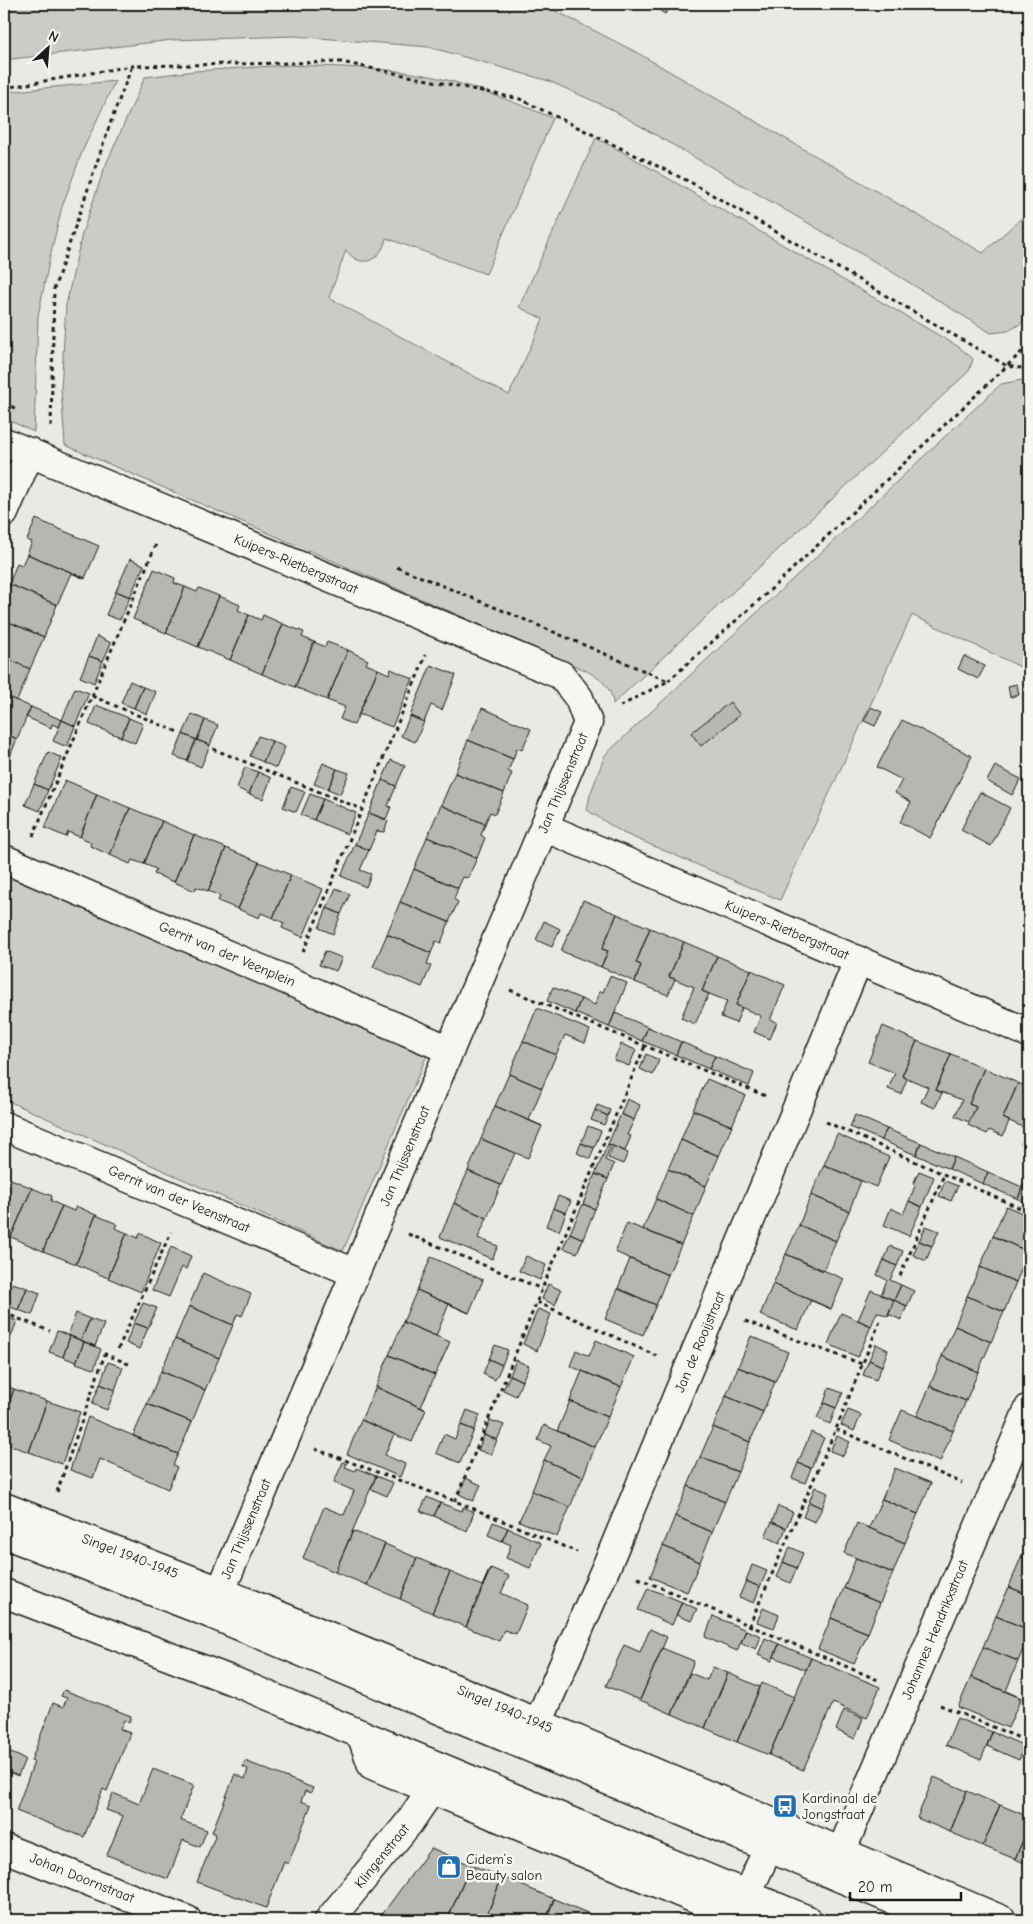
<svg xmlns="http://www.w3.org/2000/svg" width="1033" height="1924" font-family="'Comic Neue',sans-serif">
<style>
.green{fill:#cbcbc7;stroke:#747472}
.building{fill:#b6b6b3;stroke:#1c1c1c}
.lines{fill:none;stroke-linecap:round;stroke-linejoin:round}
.street-casing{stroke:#1c1c1c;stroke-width:31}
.secondary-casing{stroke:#1c1c1c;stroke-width:31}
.path{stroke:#1c1c1c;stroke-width:3;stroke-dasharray:4 4;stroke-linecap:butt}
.street{stroke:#f6f6f2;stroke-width:28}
.secondary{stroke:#f6f6f2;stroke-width:28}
.labels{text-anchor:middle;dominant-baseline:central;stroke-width:5;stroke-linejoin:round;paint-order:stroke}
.street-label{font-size:14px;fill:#1c1c1c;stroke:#f6f6f2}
.poi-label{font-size:14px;fill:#1c1c1c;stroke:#f6f6f2;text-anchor:start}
</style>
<rect width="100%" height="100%" fill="#e9e9e5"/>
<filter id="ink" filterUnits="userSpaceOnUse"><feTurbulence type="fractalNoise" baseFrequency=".02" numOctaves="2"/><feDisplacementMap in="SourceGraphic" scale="10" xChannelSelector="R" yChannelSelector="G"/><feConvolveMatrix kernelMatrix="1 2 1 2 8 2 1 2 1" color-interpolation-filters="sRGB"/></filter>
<g filter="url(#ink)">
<path class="green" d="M4,4H542L636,52L983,253L1029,211V319L1008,331L991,333L884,267L609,108L549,81L429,47L295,36L172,40L4,60Z
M289,65C336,67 384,67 430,76C473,85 513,102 553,118L486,274L386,238C382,260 361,271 346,250L329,298L509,395L543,319L519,307L596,138L621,151L959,347L973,359L969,371L613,704C612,686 599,678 585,670L65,445L61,389L66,305L82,234L104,169L145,77L195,71Z
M115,81L82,152L62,207L51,252L38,316L34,432L4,418V92Z
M1022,380L1029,382V671L912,615L780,900L623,833L587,810L590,795L605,755L1001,384Z
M4,872L427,1055L343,1251L4,1099Z"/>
<path class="building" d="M656,4H672L665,14L654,7Z
M36,519L99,546L85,578L27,554L32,542L27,540Z
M27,554L85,578V579L71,573L57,605L9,584L17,563L22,565Z
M130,559L144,565L130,597L116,591Z
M154,569L175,578L174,583L185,587L166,633L133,619Z
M9,584L57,605L44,637L4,620V595Z
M185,587L197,592L199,588L219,596L198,647L166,633Z
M116,591L130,597L120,620L106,615Z
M219,596L240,605L238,610L249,615L230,660L198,647Z
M249,615L261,620L263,615L283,624L262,674L230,660Z
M4,620L44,637L30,669L4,657Z
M283,624L304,632L302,637L314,642L295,687L262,674Z
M97,636L111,643L103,661L89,656Z
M314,642L325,647L327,642L348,650L327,700L295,687Z
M348,650L368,660L366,664L378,669L354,725L340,719L345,707L327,700Z
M89,656L103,661L94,683L80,677Z
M964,656L985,666L978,679L958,669Z
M4,657L30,669L17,701L4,695Z
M431,665L456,675L442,710L431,705L424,722L410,716Z
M378,669L389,674L391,669L413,679L392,727L359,714Z
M130,681L143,687L134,708L121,703Z
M1017,684L1019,695L1010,697L1008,686Z
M143,687L156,692L147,714L134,708Z
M75,688L89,693L75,726L62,720Z
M4,695L31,707L17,739L4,733Z
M730,702L740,715L701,746L691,733Z
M96,705L129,718L121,737L89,724Z
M31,707L62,720L59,727L52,724L51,728L26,717Z
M871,707L882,712L875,726L864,721Z
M482,708L531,729L522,750L517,748L513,759L468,740Z
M192,714L205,720L197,740L183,734Z
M410,716L424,722L415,742L401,736Z
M129,718L143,724L135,743L121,737Z
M62,720L75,726L67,747L53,741Z
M205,720L218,725L210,745L197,740Z
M902,720L972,756L930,838L900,822L911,802L895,793L902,780L877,767Z
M4,733L17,739L4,771Z
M183,734L196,740L187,761L174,756Z
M258,736L272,741L263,762L250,756Z
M196,740L210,745L201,767L187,761Z
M468,740L513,759L508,771L512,773L504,793L455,773Z
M272,741L285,747L276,768L263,762Z
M48,752L62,758L48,790L34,784Z
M391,760L405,766L396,786L382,780Z
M323,763L337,769L328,789L314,784Z
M995,766L1021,779L1012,795L987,781Z
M245,767L258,772L249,794L237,788Z
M337,769L349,773L340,794L328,789Z
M258,772L271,778L263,799L249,794Z
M455,773L504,793L495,814L490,812L485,824L441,805Z
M65,780L97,794L80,837L68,832L66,837L45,828Z
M382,780L396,786L388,806L391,807L386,819L369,813Z
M34,784L48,790L40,811L25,805Z
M291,787L305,792L296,812L283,807Z
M980,792L1010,808L991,846L961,830Z
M97,794L130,808L110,855L90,846L91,842L80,837Z
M310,794L323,799L314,820L301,815Z
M323,799L356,813L347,834L314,820Z
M441,805L485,824L481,835L485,838L477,858L427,837Z
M130,808L162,821L144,864L132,860L130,864L110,855Z
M369,813L388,821L384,832L377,831L369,850L355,844Z
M162,821L194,835L174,882L154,874L156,869L144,864Z
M194,835L226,848L208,891L196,887L195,891L174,882Z
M427,837L477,858L468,878L463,877L458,888L414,869Z
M355,844L369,850L360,870L371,874L366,887L341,876Z
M226,848L259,862L238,909L218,901L220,896L208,891Z
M259,862L291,875L273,918L261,913L259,918L238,909Z
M414,869L458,888L454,899L458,902L449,922L400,902Z
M291,875L323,889L303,937L282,928L284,923L273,918Z
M336,888L350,894L341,914L327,908Z
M583,900L617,914L602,949L608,951L601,967L561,951Z
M400,902L449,922L441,943L436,941L431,953L387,934Z
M327,908L341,914L333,934L319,928Z
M617,914L650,928L636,963L641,965L635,982L601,967L608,951L602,949Z
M544,921L560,929L552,947L536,940Z
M650,928L684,942L669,977L675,979L668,995L635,982L641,965L636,963Z
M387,934L431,953L427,964L431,966L422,987L373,967Z
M684,942L717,956L702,991L709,994L695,1024L681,1018L694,987L669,977Z
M325,951L342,958L336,971L319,965Z
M717,956L751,970L736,1005L742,1008L736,1023L721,1017L727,1001L702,991Z
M751,970L785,985L770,1020L777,1022L770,1039L754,1032L761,1016L736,1005Z
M610,976L627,983L609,1027L575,1013L581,999L595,1005L600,991L603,992Z
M553,987L581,999L575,1013L547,1001Z
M537,1008L590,1030L585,1043L565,1035L556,1055L523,1041Z
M615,1013L648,1027L642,1041L609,1027Z
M883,1026L917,1041L902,1076L907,1079L901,1094L888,1089L895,1073L868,1062Z
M648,1027L681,1042L676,1055L642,1041Z
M523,1041L556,1055L542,1088L509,1074Z
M917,1041L951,1054L936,1090L942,1093L935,1108L921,1102L928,1087L902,1076Z
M681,1042L715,1056L709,1069L676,1055Z
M621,1044L636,1050L629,1066L614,1060Z
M646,1054L659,1060L653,1075L640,1069Z
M951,1054L984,1068L969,1104L976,1107L969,1122L955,1116L962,1100L936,1090Z
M715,1056L754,1073L749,1086L709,1069Z
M984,1068L1018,1083L1003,1118L1009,1121L1003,1136L989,1130L987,1134L968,1125L976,1107L969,1104Z
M509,1074L542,1088L529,1120L542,1126L495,1106Z
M707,1079L745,1095L732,1126L693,1110Z
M1018,1083L1029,1088V1147L1021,1144L1027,1129L1003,1118Z
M627,1099L640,1105L634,1120L621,1114Z
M597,1105L610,1110L608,1116L595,1110Z
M495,1106L542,1126L528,1158L481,1139Z
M595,1110L608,1116L604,1125L591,1120Z
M693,1110L732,1126L719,1156L681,1140Z
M621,1114L634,1120L627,1135L631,1136L625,1151L608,1144Z
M855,1115L887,1129L881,1140L850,1127Z
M588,1126L601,1131L594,1148L581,1143Z
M887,1129L921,1143L916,1155L881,1140Z
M837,1134L889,1157L876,1187L824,1165Z
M481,1139L515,1153L501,1185L468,1171Z
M681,1140L719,1156L706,1186L668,1169Z
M581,1143L594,1148L590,1159L577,1153Z
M921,1143L954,1157L949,1169L916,1155Z
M608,1144L611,1145L605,1160L614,1164L608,1179L595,1174Z
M613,1146L628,1153L623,1164L608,1158Z
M954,1157L988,1172L983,1184L949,1169Z
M824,1165L861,1181L849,1211L811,1195Z
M668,1169L706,1186L694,1216L656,1199Z
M1029,1170V1204L1018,1199Z
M468,1171L501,1185L487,1218L454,1203Z
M919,1171L934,1177L922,1207L909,1201L915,1186L913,1184Z
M988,1172L1022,1187L1018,1199L983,1184Z
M595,1174L608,1179L595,1209L583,1204Z
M11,1179L32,1188L11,1237L4,1234V1181L9,1184Z
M945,1181L958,1186L951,1201L939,1196Z
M32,1188L52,1196L51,1201L62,1206L43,1251L11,1237Z
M811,1195L849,1211L836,1241L799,1225Z
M558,1196L571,1201L566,1213L553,1208Z
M656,1199L694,1216L681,1245L643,1229Z
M909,1201L922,1207L909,1236L884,1225L891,1208L903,1214Z
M454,1203L487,1218L478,1238L498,1246L492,1259L440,1237Z
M583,1204L595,1209L583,1239L570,1233Z
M62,1206L74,1211L76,1206L96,1215L76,1264L43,1251Z
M1006,1206L1029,1216V1252L993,1236Z
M553,1208L566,1213L559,1231L546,1226Z
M96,1215L117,1224L115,1228L127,1233L108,1278L76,1264Z
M627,1223L681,1245L668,1275L615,1252Z
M799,1225L836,1241L823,1271L786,1254Z
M926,1226L939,1231L932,1246L919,1241Z
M127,1233L138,1238L140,1233L161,1243L141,1292L108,1278Z
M570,1233L583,1239L577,1253L563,1248Z
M993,1236L1029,1252L1016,1282L980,1267Z
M919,1241L932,1246L926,1261L913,1255Z
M890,1246L903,1251L897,1266L884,1260Z
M171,1247L191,1256L186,1269L182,1267L169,1297L152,1290Z
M786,1254L844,1279L831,1309L773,1284Z
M526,1256L546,1265L540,1280L519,1271Z
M431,1257L483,1280L469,1313L417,1290Z
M630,1259L668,1275L656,1305L618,1288Z
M884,1260L897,1266L890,1280L901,1285L894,1300L881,1295L887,1280L877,1275Z
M980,1267L1016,1282L1004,1312L967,1296Z
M203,1273L251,1294L242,1316L237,1314L233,1325L189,1306Z
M13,1283L27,1288L18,1310L4,1304Z
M548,1284L561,1290L555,1305L542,1299Z
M773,1284L831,1309L811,1300L798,1330L760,1315Z
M901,1285L914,1291L907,1306L894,1300Z
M27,1288L40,1293L32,1315L18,1310Z
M618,1289L656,1305L643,1335L605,1319Z
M417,1290L469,1313L449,1304L436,1336L403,1322Z
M871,1290L894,1300L888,1316L877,1312L871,1326L858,1320Z
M967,1296L1004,1312L991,1342L955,1326Z
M894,1300L907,1306L901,1320L888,1314Z
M143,1303L157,1308L148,1328L134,1323Z
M189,1306L233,1325L219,1358L175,1339Z
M538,1309L551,1314L537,1351L523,1344Z
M76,1313L90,1319L81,1340L68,1335Z
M841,1313L871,1326L858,1357L828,1344Z
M4,1316L17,1321L4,1355Z
M90,1319L104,1324L95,1346L81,1340Z
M403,1322L450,1342L435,1375L389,1355Z
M134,1323L148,1328L139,1349L126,1343Z
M955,1326L991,1342L978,1372L942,1356Z
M57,1331L70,1336L63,1357L49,1352Z
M70,1336L84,1342L76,1362L63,1357Z
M751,1336L788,1352L775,1382L738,1367Z
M175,1339L219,1358L205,1390L161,1371Z
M596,1340L634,1357L621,1387L570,1366L576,1350L589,1356Z
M84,1342L101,1349L94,1369L76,1363Z
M876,1344L888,1350L882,1366L869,1360Z
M495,1345L508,1350L502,1365L489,1359Z
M389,1355L435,1375L421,1407L426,1410L376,1387Z
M942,1356L978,1372L966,1401L930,1386Z
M489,1359L502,1365L495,1380L483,1374Z
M516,1360L529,1366L522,1381L510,1375Z
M869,1360L882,1366L876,1380L863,1375Z
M108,1362L123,1367L115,1390L100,1384Z
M738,1367L775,1382L763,1412L726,1396Z
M161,1371L205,1390L192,1422L147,1404Z
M582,1371L621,1387L608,1417L570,1401Z
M510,1375L522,1381L516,1396L503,1390Z
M100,1384L115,1390L107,1410L92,1404Z
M4,1385L14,1389L4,1418Z
M930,1386L966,1401L953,1431L917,1416Z
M376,1387L426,1410L412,1442L361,1420Z
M829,1388L843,1393L836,1408L824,1403Z
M14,1389L47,1401L29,1452L4,1443V1418Z
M726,1396L763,1412L750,1442L713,1427Z
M47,1401L80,1412L62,1464L29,1452Z
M570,1401L608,1417L595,1447L557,1431Z
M824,1403L836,1408L830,1424L817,1418Z
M147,1404L192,1422L178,1454L133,1436Z
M467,1410L480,1415L474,1430L461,1425Z
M848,1410L861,1415L854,1431L841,1425Z
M902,1410L953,1431L940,1462L889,1440Z
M88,1417L178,1454L173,1465L177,1467L168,1489L100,1459L93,1478L70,1470Z
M361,1420L394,1434L385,1455L405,1464L400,1477L347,1454Z
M490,1420L504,1425L497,1440L484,1435Z
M461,1425L474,1430L460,1463L436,1453L444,1434L455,1439Z
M544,1425L595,1447L583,1477L544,1460L551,1446L538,1440Z
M713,1427L750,1442L738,1472L700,1457Z
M811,1432L824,1438L811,1468L798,1463Z
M484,1435L497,1440L491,1455L478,1450Z
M837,1436L850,1442L843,1456L830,1451Z
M700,1457L738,1472L725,1502L688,1486Z
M544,1460L583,1477L570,1507L532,1491Z
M343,1462L347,1464L345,1467L355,1471L356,1468L376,1476L335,1572L303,1558L324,1507L344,1515L354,1491L334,1482Z
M798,1463L811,1468L805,1483L792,1478Z
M895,1468L931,1483L918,1514L882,1499Z
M376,1476L393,1483L387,1496L371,1489Z
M466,1478L481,1485L473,1501L459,1494Z
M688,1486L725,1502L712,1532L675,1516Z
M815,1487L828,1493L822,1508L809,1502Z
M532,1491L570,1507L557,1537L519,1521Z
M427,1497L440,1503L434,1516L420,1511Z
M882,1499L918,1514L905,1543L869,1528Z
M809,1502L822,1508L815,1522L803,1517Z
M440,1503L462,1511L463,1507L474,1512L467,1531L434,1516Z
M778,1506L793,1512L786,1528L772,1522Z
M675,1516L712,1532L700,1562L663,1546Z
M493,1522L508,1528L502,1541L488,1535Z
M772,1522L786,1528L780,1543L765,1536Z
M857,1523L905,1543L893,1573L844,1553Z
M508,1528L541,1543L530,1568L506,1558L511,1545L502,1541Z
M353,1531L385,1544L367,1585L335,1572Z
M1029,1538V1560L1021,1557Z
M385,1544L417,1558L400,1599L367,1585Z
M663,1546L700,1562L687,1592L650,1577Z
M790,1547L803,1553L797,1568L783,1562Z
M1021,1557L1029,1560V1595L1009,1587Z
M417,1558L450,1572L432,1613L400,1599Z
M856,1558L893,1573L880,1603L844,1588Z
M783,1562L797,1568L790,1583L777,1577Z
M752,1565L767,1571L760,1587L746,1581Z
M490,1568L466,1627L432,1613L450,1572L482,1586Z
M491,1568L509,1576L501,1593L528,1605L516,1634L504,1630L499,1641L466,1627Z
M746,1581L760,1587L754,1603L739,1597Z
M1009,1587L1029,1595V1630L996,1616Z
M648,1588L682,1602L672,1625L638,1610Z
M844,1588L880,1603L868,1633L831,1618Z
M682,1602L697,1609L691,1621L676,1615Z
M763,1608L779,1615L774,1628L757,1622Z
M713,1616L746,1630L737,1651L705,1637Z
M996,1616L1029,1630V1636L1018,1661L983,1647Z
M831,1618L868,1633L854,1664L818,1649Z
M650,1629L667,1637L640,1700L606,1686L624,1645L640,1652Z
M746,1630L761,1636L756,1649L741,1643Z
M765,1638L779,1644L772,1661L758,1655Z
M779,1644L811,1658L806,1670L774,1657Z
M983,1647L1018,1661L1006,1691L1021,1698L971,1677Z
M662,1648L694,1661L672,1714L640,1700Z
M811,1658L880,1687L867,1718L833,1703L803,1770L769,1755Z
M713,1667L728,1673L705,1728L672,1714L690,1673L707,1680Z
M728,1673L760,1687L737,1742L705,1728Z
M971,1677L1021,1698L1008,1728L958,1707Z
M762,1683L794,1697L769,1755L737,1742Z
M64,1690L131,1716L129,1723L124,1720L120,1729L130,1733L107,1791L103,1789L84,1837L16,1811L34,1762L31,1761L53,1703L63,1707L67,1698L61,1696Z
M4,1710L12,1714L4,1736Z
M844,1710L863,1718L855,1739L836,1730Z
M957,1718L992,1732L981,1760L946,1745Z
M992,1732L1025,1746L1019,1760L987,1746Z
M4,1750L25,1759L18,1776L4,1770Z
M245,1761L313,1788L311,1793L305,1791L301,1801L311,1805L288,1864L284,1862L266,1908L197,1882L216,1834L212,1832L235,1774L245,1779L248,1769L243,1767Z
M153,1769L194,1785L180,1820L207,1830L200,1847L183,1840L168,1879L107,1855L123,1816L106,1810L113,1793L139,1804Z
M934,1777L967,1791L950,1832L917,1818Z
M967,1791L1000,1805L983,1846L950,1832Z
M1000,1805L1029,1817V1826L1015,1859L983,1846Z
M1029,1826V1865L1015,1859Z
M431,1848L471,1865L447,1920H378Z
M471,1865L502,1877L485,1920H447Z
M502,1877L554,1899L546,1920H485Z
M554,1899L604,1920H546Z"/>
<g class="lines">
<defs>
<path id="street" d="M4,442L561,675L579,698L588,723L211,1614
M4,513L30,452
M544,827L1029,1033
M4,859L450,1050
M4,1126L355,1273
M4,1507L220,1591L538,1723L1002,1920
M538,1723L607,1565L858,961
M361,1734L372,1765L746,1920
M4,1848L187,1920
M841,1852L1029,1408
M736,1917L768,1849
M329,1920L408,1824L432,1789"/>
<path id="secondary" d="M4,1534L211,1614L941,1920
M4,1593L233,1681L808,1920"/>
</defs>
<use href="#street" class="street-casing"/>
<use href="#secondary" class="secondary-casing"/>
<path class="path" d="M4,88L132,66L341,62L520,99L692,183L1007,366L1029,369
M4,403L17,409
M51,426L54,289L110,124L132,66
M397,567L528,621L668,681L617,708
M668,681L766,594L1029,345
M92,696L178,732
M213,749L362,809
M33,836L157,542
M303,952L426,655
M510,990L766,1096
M826,1122L1029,1212
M408,1234L542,1289
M900,1276L944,1175
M537,1302L657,1356
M4,1313L50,1331
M745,1321L862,1364
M118,1349L171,1232
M836,1429L962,1483
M315,1449L455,1501L577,1552
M57,1492L105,1354L131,1365
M455,1501L542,1289L645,1046
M638,1578L878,1680
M749,1626L836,1429L880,1321
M940,1705L1029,1742"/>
<use href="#street" class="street"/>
<use href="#secondary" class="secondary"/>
</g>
</g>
<defs>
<symbol id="bus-square" viewBox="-11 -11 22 22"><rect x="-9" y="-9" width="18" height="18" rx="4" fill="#1f6fb2" stroke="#f6f6f2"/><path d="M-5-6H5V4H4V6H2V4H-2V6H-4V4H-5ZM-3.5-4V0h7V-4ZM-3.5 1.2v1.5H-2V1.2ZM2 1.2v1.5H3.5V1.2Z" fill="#fff"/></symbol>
<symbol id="shop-square" viewBox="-11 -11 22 22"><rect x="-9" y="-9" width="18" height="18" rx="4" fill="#1f6fb2" stroke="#f6f6f2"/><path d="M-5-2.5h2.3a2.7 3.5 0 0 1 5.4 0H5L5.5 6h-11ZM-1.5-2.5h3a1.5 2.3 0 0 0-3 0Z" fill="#fff"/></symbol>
</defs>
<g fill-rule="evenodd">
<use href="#bus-square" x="771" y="1792" width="28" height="28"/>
<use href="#shop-square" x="435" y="1853" width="28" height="28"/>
</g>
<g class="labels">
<g class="street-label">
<text transform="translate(296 564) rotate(23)">Kuipers-Rietbergstraat</text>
<text transform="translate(563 783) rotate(-67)">Jan Thijssenstraat</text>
<text transform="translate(787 930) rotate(23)">Kuipers-Rietbergstraat</text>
<text transform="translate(227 954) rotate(23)">Gerrit van der Veenplein</text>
<text transform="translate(405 1156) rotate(-67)">Jan Thijssenstraat</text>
<text transform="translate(179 1199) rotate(23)">Gerrit van der Veenstraat</text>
<text transform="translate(700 1342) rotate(-67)">Jan de Rooijstraat</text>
<text transform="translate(246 1529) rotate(-67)">Jan Thijssenstraat</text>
<text transform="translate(130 1556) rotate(21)">Singel 1940-1945</text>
<text transform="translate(935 1630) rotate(-67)">Johannes Hendrikxstraat</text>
<text transform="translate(505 1709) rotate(23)">Singel 1940-1945</text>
<text transform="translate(382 1856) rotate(-51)">Klingenstraat</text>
<text transform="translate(82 1878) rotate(22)">Johan Doornstraat</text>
</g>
<g class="poi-label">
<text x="802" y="1798">Kardinaal de<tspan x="802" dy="16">Jongstraat</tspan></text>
<text x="466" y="1859">Cidem’s<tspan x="466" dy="16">Beauty salon</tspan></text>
</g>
</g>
<rect width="1033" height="1924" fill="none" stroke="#f6f6f2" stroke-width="20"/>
<rect x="10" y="10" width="1013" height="1904" fill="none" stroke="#1c1c1c" stroke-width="2" filter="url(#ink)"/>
<g transform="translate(48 48) rotate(26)" stroke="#f6f6f2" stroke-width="4" paint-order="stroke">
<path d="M0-4L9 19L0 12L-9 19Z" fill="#1c1c1c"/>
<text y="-8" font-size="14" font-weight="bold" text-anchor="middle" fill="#1c1c1c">N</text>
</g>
<path d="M850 1892v8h111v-8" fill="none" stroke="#1c1c1c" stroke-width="2.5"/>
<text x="858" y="1892" font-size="15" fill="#1c1c1c" stroke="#f6f6f2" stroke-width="4" paint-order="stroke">20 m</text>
</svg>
